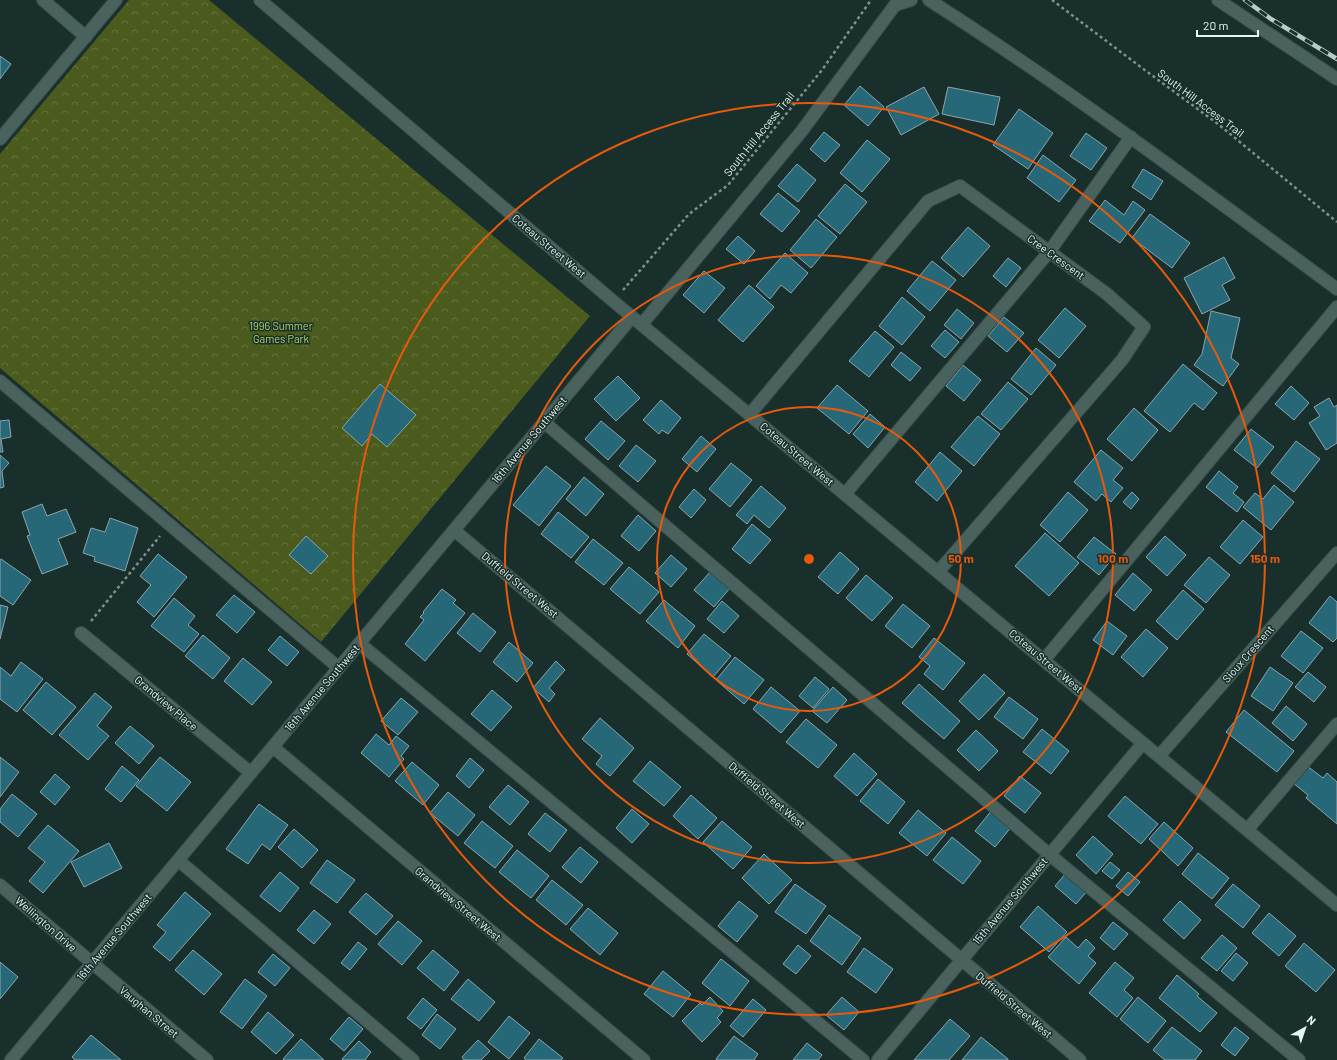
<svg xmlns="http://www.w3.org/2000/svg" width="1337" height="1060" viewBox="0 0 1337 1060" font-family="Barlow,sans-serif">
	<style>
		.park { fill: url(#park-crowns) }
		.building { fill: #276878; stroke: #8ca5ac }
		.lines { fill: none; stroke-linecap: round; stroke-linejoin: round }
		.minor-casing { stroke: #394c49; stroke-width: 14 }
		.path { stroke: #7f918f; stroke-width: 2.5; stroke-dasharray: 3 3; stroke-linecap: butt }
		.minor { stroke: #4a625e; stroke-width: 12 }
		.rail-casing { stroke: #bacac8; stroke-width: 4.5 }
		.rail { stroke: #182f2c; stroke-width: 3; stroke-dasharray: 9; stroke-linecap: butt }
		.ring { fill: none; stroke: #e8590c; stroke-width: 2 }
		.labels { text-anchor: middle; stroke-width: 3; stroke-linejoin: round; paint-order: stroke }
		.street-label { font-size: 11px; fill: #e6f4f2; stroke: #182f2c }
		.park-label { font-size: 11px; fill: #b2d462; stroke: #182f2c }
		.centre { fill: #e8590c; stroke: #182f2c; stroke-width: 2 }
		.ring-label { font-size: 12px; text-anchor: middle; font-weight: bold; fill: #e8590c; stroke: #182f2c; stroke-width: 3; stroke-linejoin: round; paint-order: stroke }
	</style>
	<defs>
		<pattern id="park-crowns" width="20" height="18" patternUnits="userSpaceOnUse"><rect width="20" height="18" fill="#4a5b1d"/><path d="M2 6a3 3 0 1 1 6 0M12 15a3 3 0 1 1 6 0" fill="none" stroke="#64733e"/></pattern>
	</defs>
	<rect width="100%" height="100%" fill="#182f2c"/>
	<path class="park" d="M129 0H209L590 316 321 642 0 368V154Z"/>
	<path class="building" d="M0 56 11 64 0 79Z
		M860 86 884 107 868 126 844 105Z
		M924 87 939 114 901 135 886 107Z
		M948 87 1000 97 994 125 942 114Z
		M1019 109 1053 133 1028 169 993 145Z
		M824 132 840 145 825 162 810 149Z
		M1086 133 1107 148 1091 170 1070 156Z
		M867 140 890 159 862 192 840 173Z
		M1043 155 1076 180 1059 202 1027 178Z
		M797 164 816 180 798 202 778 186Z
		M1143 169 1163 181 1151 200 1132 187Z
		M845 184 867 202 840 234 818 216Z
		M778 193 800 211 782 232 760 214Z
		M1105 200 1124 215 1133 201 1145 210 1120 243 1089 221Z
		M1150 214 1190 243 1172 268 1132 238Z
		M816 219 837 237 811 268 790 250Z
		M968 227 990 246 963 277 941 258Z
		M738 236 755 251 744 264 726 249Z
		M785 253 808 273 791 293 781 285 770 299 756 286Z
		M1224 257 1235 278 1222 285 1230 300 1202 314 1184 278Z
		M1008 258 1021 268 1006 287 993 276Z
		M932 261 956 280 930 311 907 291Z
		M704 271 725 288 704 313 683 295Z
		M749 285 774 307 743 342 718 320Z
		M902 297 925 317 902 345 879 326Z
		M1065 308 1086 326 1059 358 1038 340Z
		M957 309 974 323 961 339 944 325Z
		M1211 311 1240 318 1231 358 1239 364 1223 386 1194 365 1202 354Z
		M1004 317 1024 333 1007 352 988 336Z
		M945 330 959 342 945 358 931 346Z
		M875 331 894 347 869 377 849 361Z
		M1036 348 1056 365 1031 395 1011 379Z
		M901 352 921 368 910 381 891 365Z
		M1183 364 1217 393 1203 410 1194 403 1170 432 1144 411Z
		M963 365 981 380 964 401 946 386Z
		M618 376 640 398 616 421 594 399Z
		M1008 382 1028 399 1001 430 981 414Z
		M380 384 416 415 387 447 372 434 362 446 342 428Z
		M837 385 868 411 849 434 817 408Z
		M1291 386 1309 403 1294 420 1275 404Z
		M1329 398 1334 407 1337 405V443L1326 450 1309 423 1320 416 1314 407Z
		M661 400 681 418 668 434 662 430 659 434 643 420Z
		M1134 408 1158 430 1132 461 1107 439Z
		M870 414 885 427 868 448 853 434Z
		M978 416 1000 434 974 466 951 447Z
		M9 420 11 437 1 439 3 452H0V421Z
		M601 421 625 441 608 460 585 439Z
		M1251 429 1274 447 1257 468 1234 450Z
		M701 436 716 449 697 472 682 459Z
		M1296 441 1320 459 1294 492 1271 473Z
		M636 445 656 461 638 482 619 466Z
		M1101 450 1123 468 1113 480 1123 488 1111 502 1102 494 1096 501 1074 482Z
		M940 452 962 471 937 501 915 482Z
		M0 455 9 463 2 471 4 487 0 488Z
		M731 463 752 480 730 507 709 489Z
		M546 466 571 486 539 526 513 505Z
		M1219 471 1238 487 1233 493 1244 502 1237 512 1206 487Z
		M584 477 604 494 586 516 566 499Z
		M1274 485 1294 502 1271 530 1243 507 1255 493 1263 499Z
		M761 486 786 508 769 528 754 515 747 524 736 515Z
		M694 489 706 500 691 518 679 507Z
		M1068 492 1088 510 1060 542 1040 525Z
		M1132 492 1139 499 1131 509 1123 502Z
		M42 504 47 516 66 509 76 532 58 539 68 564 42 574 27 536 30 535 22 512Z
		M558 512 589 537 571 558 541 534Z
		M638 515 656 531 639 551 621 536Z
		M110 518 138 528 125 571 94 561 95 557 83 553 91 528 105 532Z
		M1243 520 1263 537 1240 564 1220 547Z
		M752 524 771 540 750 564 732 549Z
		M1045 533 1079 563 1049 596 1015 566Z
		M306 536 328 556 311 574 289 555Z
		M1165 536 1186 555 1167 576 1146 557Z
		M1094 537 1116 554 1099 575 1077 557Z
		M593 539 623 563 604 585 575 562Z
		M840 552 859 569 838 594 818 577Z
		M158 554 187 577 154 617 137 602 151 585 140 576Z
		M671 555 687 569 671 587 655 573Z
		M1209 557 1230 575 1206 603 1184 585Z
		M1 559 31 580 13 605 0 596V561Z
		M629 567 659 592 640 614 610 589Z
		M710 572 730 588 714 607 694 590Z
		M1133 573 1152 590 1134 611 1115 595Z
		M866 575 893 598 872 621 846 598Z
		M442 589 456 600 453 603 465 613 425 661 405 644 424 620 420 617 424 613 423 612Z
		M1183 590 1204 609 1177 640 1156 621Z
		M234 595 255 612 237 633 216 615Z
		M1330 596 1337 602V638L1333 642 1309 623Z
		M174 598 195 616 188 625 199 634 184 652 151 626Z
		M664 600 695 626 678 648 646 621Z
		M722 601 739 616 724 633 707 619Z
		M903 604 930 626 912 648 885 626Z
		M0 605 8 607 0 639Z
		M473 613 496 632 480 652 457 633Z
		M1107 621 1127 636 1113 655 1093 640Z
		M1146 629 1168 648 1143 677 1121 657Z
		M1301 631 1323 648 1303 673 1281 656Z
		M704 634 731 656 713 677 687 654Z
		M203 635 230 658 213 679 185 656Z
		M280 636 299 652 287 666 268 650Z
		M934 638 965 663 943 690 924 674 930 666 919 657Z
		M509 642 533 663 517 682 493 662Z
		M735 657 764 680 744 704 716 680Z
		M243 658 272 682 252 705 224 681Z
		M556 661 565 670 549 688 555 694 549 702 533 688Z
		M21 662 43 679 17 712 0 699V667L11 676Z
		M1270 667 1293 683 1273 711 1251 696Z
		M1308 672 1326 687 1314 702 1295 687Z
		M984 674 1005 693 979 720 959 701Z
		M815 677 829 689 813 708 799 696Z
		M46 682 76 707 52 735 23 710Z
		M919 684 960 721 944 739 902 703Z
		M771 687 800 711 781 733 753 709Z
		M833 687 847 700 827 723 812 711Z
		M492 690 512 707 491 731 471 714Z
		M95 693 112 707 97 726 109 736 88 760 59 735Z
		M1009 697 1038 719 1023 739 994 717Z
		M401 698 418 712 398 735 381 721Z
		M1286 706 1307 724 1293 741 1272 723Z
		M1244 710 1294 751 1277 772 1226 732Z
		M600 718 634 748 610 776 596 764 602 756 582 739Z
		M806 719 837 745 818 768 786 742Z
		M130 726 154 746 139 764 115 743Z
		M1042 729 1069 751 1051 774 1023 752Z
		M976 730 998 751 979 771 957 750Z
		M376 734 389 745 396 736 409 746 401 756 404 759 389 777 361 753Z
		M854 753 877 774 857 796 834 776Z
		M0 757 19 772 0 797Z
		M160 757 191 782 167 811 136 786Z
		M470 758 484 770 469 788 456 776Z
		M650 761 681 787 664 806 633 781Z
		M412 762 439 785 423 805 395 781Z
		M122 766 139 780 121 802 105 789Z
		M1307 766 1323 778 1327 773 1337 782V824L1306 798 1308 795 1293 783Z
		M55 774 70 787 55 805 40 792Z
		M1020 776 1041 793 1025 813 1004 796Z
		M878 779 905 802 888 824 860 801Z
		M508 785 529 802 510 825 489 807Z
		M448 792 475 815 458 836 430 813Z
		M12 794 37 814 18 837 0 822V809Z
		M691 795 717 818 698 839 673 816Z
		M1125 796 1158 824 1141 844 1108 816Z
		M259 804 288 825 270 850 262 844 248 864 226 849Z
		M632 809 649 824 632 843 616 828Z
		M918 810 946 833 927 856 899 833Z
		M992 810 1012 826 995 847 975 831Z
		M545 813 567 830 550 852 528 834Z
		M482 821 513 846 495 868 464 843Z
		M722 821 752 847 733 869 703 842Z
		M1164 822 1193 848 1178 866 1149 839Z
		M48 825 79 851 43 893 29 881 45 862 28 848Z
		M294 829 318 850 302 868 278 847Z
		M1093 836 1113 854 1096 874 1076 855Z
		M952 837 981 861 963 884 933 860Z
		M109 843 122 868 84 887 71 862Z
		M580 847 598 862 581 883 562 867Z
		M517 850 549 876 531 898 499 872Z
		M1198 853 1229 878 1212 899 1182 874Z
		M764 854 792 880 769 904 742 878Z
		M327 860 355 880 337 903 310 883Z
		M1110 862 1120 870 1112 879 1102 871Z
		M280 872 299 888 280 912 260 896Z
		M1067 872 1088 890 1076 904 1055 886Z
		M1128 872 1140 882 1128 896 1116 886Z
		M552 880 583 905 566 925 536 900Z
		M795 884 826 906 806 934 775 912Z
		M1233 884 1260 906 1243 928 1215 905Z
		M185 892 211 914 170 961 153 947 166 932 157 925Z
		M366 893 393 916 376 935 349 912Z
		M739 901 758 916 737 942 718 926Z
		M1180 901 1201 920 1184 939 1163 920Z
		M1038 906 1067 932 1049 952 1020 927Z
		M588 908 618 933 600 955 570 929Z
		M314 910 331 924 314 944 297 930Z
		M1269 913 1296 936 1279 956 1252 933Z
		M829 915 861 938 842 965 810 941Z
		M398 921 422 941 402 965 378 944Z
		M1113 922 1128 934 1114 950 1100 938Z
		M1222 935 1237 948 1217 971 1201 958Z
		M1066 937 1078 948 1086 939 1095 948 1088 956 1096 963 1079 984 1048 957Z
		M358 942 367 949 350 970 341 963Z
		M1304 943 1335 970 1316 992 1285 966Z
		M798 945 811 956 796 974 783 964Z
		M864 948 893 969 876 993 847 972Z
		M193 950 222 974 204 995 175 970Z
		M433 950 459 972 444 991 417 968Z
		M1236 953 1248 963 1233 981 1221 971Z
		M273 954 290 968 275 986 258 972Z
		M721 959 749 981 730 1006 702 983Z
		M0 962 18 977 0 999Z
		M1115 962 1134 978 1124 990 1133 998 1117 1017 1089 993Z
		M663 971 691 994 673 1017 644 994Z
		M1177 975 1199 994 1197 996 1217 1013 1200 1032 1159 998Z
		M245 979 267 996 242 1029 220 1012Z
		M468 979 495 1002 479 1021 451 999Z
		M710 997 723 1011 717 1018 721 1022 702 1042 682 1021 700 1003 702 1005Z
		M842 997 859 1012 844 1030 826 1015Z
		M1138 997 1166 1021 1148 1043 1120 1019Z
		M423 998 437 1010 421 1029 407 1018Z
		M753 999 766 1010 743 1037 730 1026Z
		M268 1012 294 1035 276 1054 251 1032Z
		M437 1014 456 1029 440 1049 422 1035Z
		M509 1016 530 1033 509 1059 488 1042Z
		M349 1017 363 1029 344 1051 330 1039Z
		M950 1019 970 1036 949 1060H914Z
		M1172 1027 1202 1051 1195 1060H1165L1153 1050Z
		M1235 1027 1249 1038 1235 1056 1221 1045Z
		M91 1035 121 1060H75L72 1057Z
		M734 1036 758 1054 754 1060H718L716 1059Z
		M981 1037 1008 1059V1060H962Z
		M301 1039 324 1060H284L283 1059Z
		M539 1039 563 1058 561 1060H526L524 1058Z
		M478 1040 490 1051 481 1060H464L462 1057Z
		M359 1041 371 1052 365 1060H343L342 1059Z
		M807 1043 822 1055 818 1060H793Z"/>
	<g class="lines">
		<defs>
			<path id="minor" d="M43 0 86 37
				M260 0 613 301 1337 905
				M929 0C1070 90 1203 190 1337 289
				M1218 0 1337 79
				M0 139 116 0
				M642 324 801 132 895 5 911 0
				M0 381 339 668
				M750 414 928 201 960 186 1107 294 1144 327 1122 360 938 572
				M544 422 1050 855 1299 1060
				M845 494 1049 252 1131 137
				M454 530 1080 1060
				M81 633 251 773
				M359 643 863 1060
				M1044 660 1337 307
				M273 747 644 1060
				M1159 756 1337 553
				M1247 830 1337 724
				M178 860 413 1060
				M0 885 207 1060
				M11 1060 632 317
				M878 1060 1143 743"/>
		</defs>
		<use href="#minor" class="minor-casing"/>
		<path class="path" d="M1052 0 1142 68 1218 124 1337 222
			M623 290 689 214 728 185 822 70 871 0
			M91 621 160 536"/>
		<use href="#minor" class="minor"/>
		<defs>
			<path id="rail" d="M1245 0 1271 19 1337 59"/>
		</defs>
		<use href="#rail" class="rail-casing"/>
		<use href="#rail" class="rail"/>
	</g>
	<g class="ring">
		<circle cx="809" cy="559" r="152"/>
		<circle cx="809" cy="559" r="304"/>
		<circle cx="809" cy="559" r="456"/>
	</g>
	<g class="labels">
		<g class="street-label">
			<text transform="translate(1201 103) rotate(37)" y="4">South Hill Access Trail</text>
			<text transform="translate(759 134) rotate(-51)" y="4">South Hill Access Trail</text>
			<text transform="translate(549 246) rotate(40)" y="4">Coteau Street West</text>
			<text transform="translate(1056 257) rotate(36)" y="4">Cree Crescent</text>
			<text transform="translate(529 440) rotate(-50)" y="4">16th Avenue Southwest</text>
			<text transform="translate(797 454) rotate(40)" y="4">Coteau Street West</text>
			<text transform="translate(520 585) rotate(40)" y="4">Duffield Street West</text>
			<text transform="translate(1248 654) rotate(-49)" y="4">Sioux Crescent</text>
			<text transform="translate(1046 661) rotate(40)" y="4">Coteau Street West</text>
			<text transform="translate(322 688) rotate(-50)" y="4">16th Avenue Southwest</text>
			<text transform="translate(166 703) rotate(40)" y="4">Grandview Place</text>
			<text transform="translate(767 795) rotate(40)" y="4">Duffield Street West</text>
			<text transform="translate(1010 901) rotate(-50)" y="4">15th Avenue Southwest</text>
			<text transform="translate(458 904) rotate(40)" y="4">Grandview Street West</text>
			<text transform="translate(46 924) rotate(41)" y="4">Wellington Drive</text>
			<text transform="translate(114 937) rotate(-50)" y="4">16th Avenue Southwest</text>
			<text transform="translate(1014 1005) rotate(40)" y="4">Duffield Street West</text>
			<text transform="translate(149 1012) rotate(40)" y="4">Vaughan Street</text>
		</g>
		<g class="park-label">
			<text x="281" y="330">1996 Summer<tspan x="281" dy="13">Games Park</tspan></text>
		</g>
	</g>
	<circle cx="809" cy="559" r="6" class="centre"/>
	<g class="ring-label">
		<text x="961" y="563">50 m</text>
		<text x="1113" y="563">100 m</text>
		<text x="1265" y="563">150 m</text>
	</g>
	<g transform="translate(1305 1028) rotate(40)" stroke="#182f2c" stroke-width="3" paint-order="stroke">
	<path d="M0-3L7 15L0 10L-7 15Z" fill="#e6f4f2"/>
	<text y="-6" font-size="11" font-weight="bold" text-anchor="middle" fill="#e6f4f2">N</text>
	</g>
	<path d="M1197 30v6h61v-6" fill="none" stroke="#e6f4f2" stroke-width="2"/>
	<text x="1203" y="30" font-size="12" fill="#e6f4f2" stroke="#182f2c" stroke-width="3" paint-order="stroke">20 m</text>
</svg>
